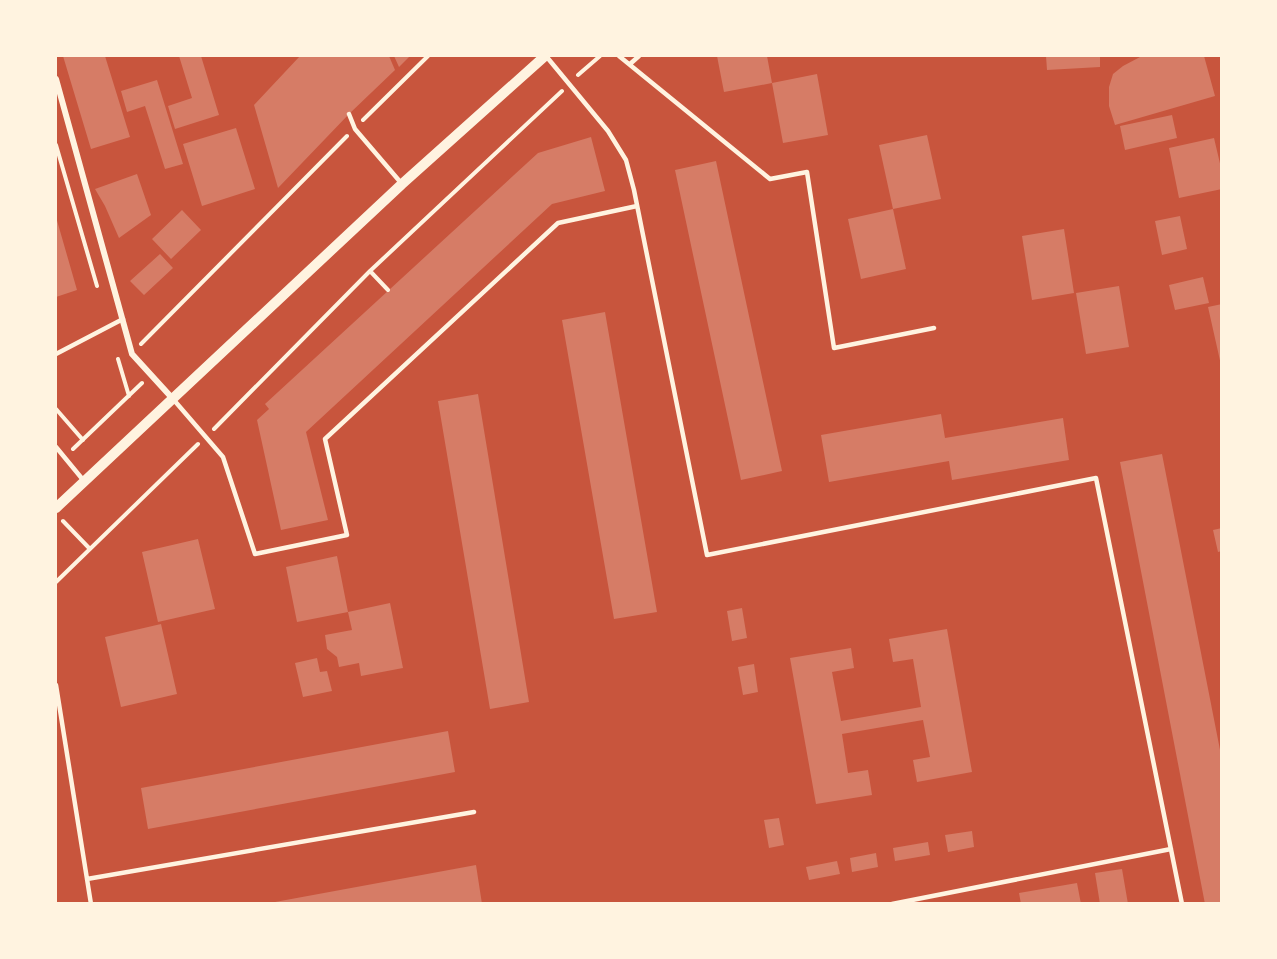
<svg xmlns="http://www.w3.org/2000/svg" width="1277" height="959" viewBox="0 0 1277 959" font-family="'Roboto Serif',serif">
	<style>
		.building { fill: #d67c66 }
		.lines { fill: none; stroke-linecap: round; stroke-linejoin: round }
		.path { stroke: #fff3e0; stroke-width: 4 }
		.service { stroke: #fff3e0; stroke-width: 4.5 }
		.minor { stroke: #fff3e0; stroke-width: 6 }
		.tertiary { stroke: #fff3e0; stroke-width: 10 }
	</style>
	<rect width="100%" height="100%" fill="#c8553d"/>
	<path class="building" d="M63 56H105L130 137 91 149Z
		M179 56H201L219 115 175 129 168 106 192 98Z
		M300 56H389L395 70 349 114 278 188 254 105Z
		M394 56H410L399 67Z
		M717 56H767L772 83 724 92Z
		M1046 56H1100V67L1047 70Z
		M1146 56H1204L1215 96 1115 125 1109 106V87L1113 74 1123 66 1140 57Z
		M817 74 828 135 783 143 772 83Z
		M157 80 183 164 165 169 145 106 127 112 121 91Z
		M1172 115 1177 138 1125 150 1120 126Z
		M236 128 255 189 202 206 183 144Z
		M927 135 941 199 893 209 879 145Z
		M591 137 605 191 552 204 306 432 328 520 281 530 257 420 269 409 265 404 538 153Z
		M1214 138 1222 172V189L1179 198 1169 148Z
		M716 161 782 471 741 480 675 170Z
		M137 174 151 215 119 238 105 206 95 189Z
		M893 209 906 269 861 279 848 219Z
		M182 210 201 230 171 259 152 239Z
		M1180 216 1187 249 1162 255 1155 221Z
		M56 217 77 290 56 297Z
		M1064 229 1074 293 1032 300 1022 236Z
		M160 254 173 268 144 295 130 281Z
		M1203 277 1209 303 1175 310 1169 285Z
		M1119 286 1129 347 1086 354 1076 293Z
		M1222 304V365H1221L1208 307Z
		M605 312 657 612 614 619 562 320Z
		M478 394 529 702 490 709 438 401Z
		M941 414 945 438 1063 418 1069 460 952 480 949 461 829 482 821 435Z
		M1162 454 1222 760V904H1205L1120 462Z
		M1222 528V551L1218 552 1213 530Z
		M198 539 215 609 158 622 142 552Z
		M337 556 348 612 297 622 286 567Z
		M390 603 403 668 361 676 359 663 339 667 337 657 327 649 325 635 352 630 348 612Z
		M742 608 747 638 732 641 727 611Z
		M161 624 177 694 121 707 105 637Z
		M947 629 972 772 917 782 913 760 930 757 923 720 842 734 848 773 868 770 872 795 816 804 790 658 851 648 854 668 832 672 841 721 921 707 913 659 893 662 889 639Z
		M317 658 320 672 327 671 332 691 303 697 295 663Z
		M754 664 758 692 743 695 738 667Z
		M448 731 455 772 148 829 141 788Z
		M779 818 784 845 769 848 764 820Z
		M972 831 974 847 948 852 945 835Z
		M928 842 930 855 895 861 893 848Z
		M876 853 878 867 852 872 850 858Z
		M837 861 840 874 809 880 806 867Z
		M476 865 482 904H275V902Z
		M1122 869 1128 904H1100L1095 873Z
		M1077 883 1081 904H1021L1019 893Z"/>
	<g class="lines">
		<path class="path" d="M578 75 600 56
			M363 120 428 56
			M56 145 97 286
			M370 271 388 290
			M141 344 347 136
			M118 359 129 396
			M56 409 83 440
			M214 429 370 271 562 91
			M73 449 142 383
			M63 521 90 549
			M56 582 198 444"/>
		<path class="service" d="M546 56 608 131 626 160 634 190 707 555 1096 478 1182 904
			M619 56 770 179 807 172 834 348 934 328
			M630 64 639 56
			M349 114 355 129 402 184
			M56 354 123 319
			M173 399 223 457 255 554 347 535 325 439 558 223 637 206
			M56 447 84 481
			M56 685 91 904
			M87 879 474 812
			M892 904 1171 849"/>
		<path class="minor" d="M56 79 132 354 173 399"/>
		<path class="tertiary" d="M56 508 402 184 545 56"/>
	</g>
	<rect width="1277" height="959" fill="none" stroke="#fff3e0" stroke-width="114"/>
</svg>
